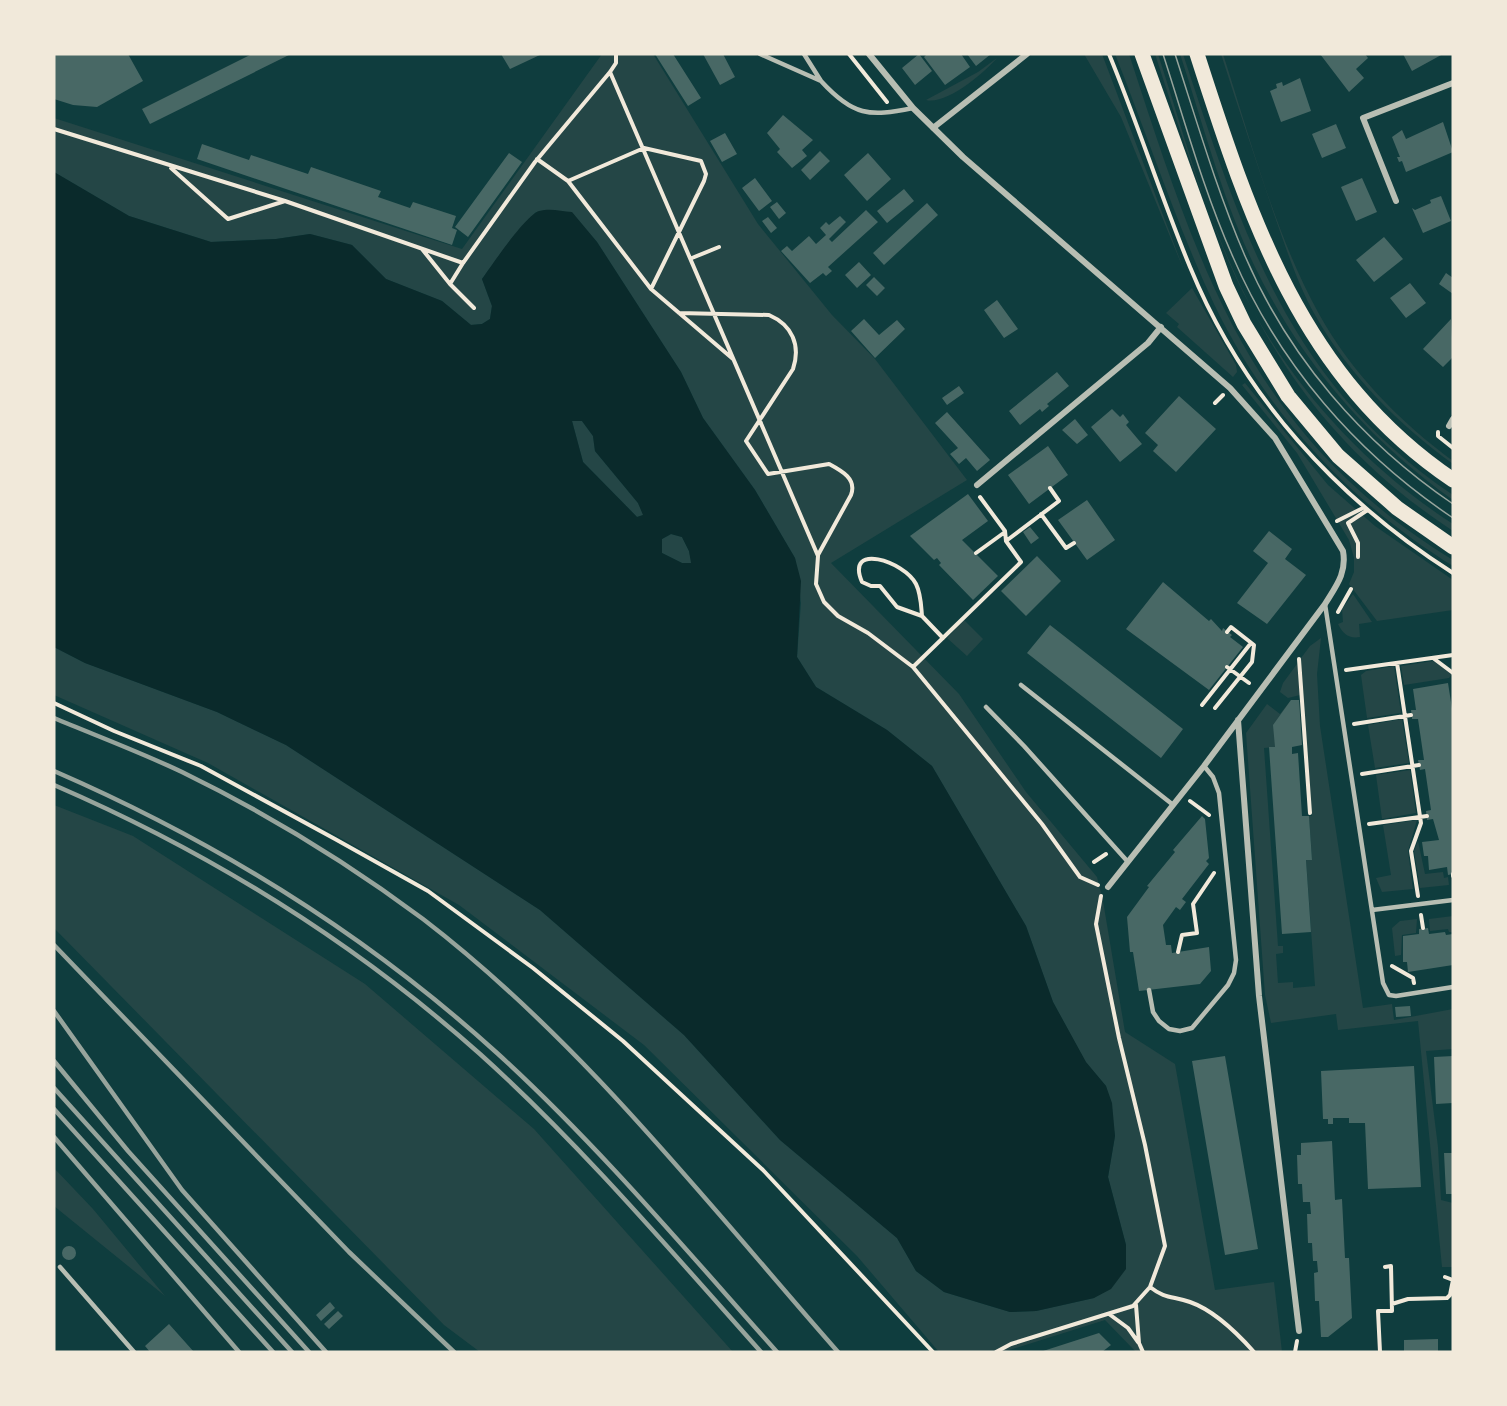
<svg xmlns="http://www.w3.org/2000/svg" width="1507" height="1406" viewBox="0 0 1507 1406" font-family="'Titillium Web',sans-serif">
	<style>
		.green { fill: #244646 }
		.water { fill: #0a2a2b; fill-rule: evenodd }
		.building { fill: #486865 }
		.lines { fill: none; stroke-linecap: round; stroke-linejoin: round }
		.path { stroke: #f1e9da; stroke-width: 4 }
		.service { stroke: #b8beb3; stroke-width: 4.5 }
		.minor { stroke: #b8beb3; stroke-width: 6 }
		.primary { stroke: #f1e9da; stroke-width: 15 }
		.tram { stroke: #97a49c; stroke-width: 1.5 }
		.rail { stroke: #97a49c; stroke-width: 4.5 }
	</style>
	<rect width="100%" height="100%" fill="#0f3d3e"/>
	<path class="green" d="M602 54H653L758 224 832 315 875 359 967 480 831 563 959 694 1026 792 1097 877 1103 901 1125 1032 1175 1064 1215 1290 1274 1282 1282 1352H1136L1105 1320 1003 1352H939L857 1256 644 1045 459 905 208 763 54 695V647L85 663 217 712 286 745 540 910 684 1035 780 1140 897 1238 916 1271 944 1292 1010 1312 1036 1311 1094 1298 1126 1245 1108 1177 1115 1136 1106 1086 1086 1063 1053 1002 1026 926 932 766 887 730 816 687 797 657 801 603 795 558 755 490 703 418 681 372 597 242 572 213 536 212 513 237 482 279 492 306 490 319 482 324 471 325 442 301 386 279 352 245 310 234 276 239 211 242 129 216 54 172V118L462 249Z
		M1084 54H1102L1185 273 1121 117Z
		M1115 54H1129C1199 268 1249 435 1453 560V566C1351 503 1266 413 1214 304 1176 223 1148 137 1115 54Z
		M1155 54H1158C1184 134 1206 219 1244 294 1292 387 1365 467 1453 524V531C1268 409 1220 254 1155 54Z
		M1180 54H1183C1243 236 1290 385 1453 495V500C1367 439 1300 360 1254 265 1222 198 1203 124 1180 54Z
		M1221 54H1223C1250 138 1276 237 1319 314 1351 372 1400 422 1453 461V464C1399 425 1348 374 1315 315 1297 283 1286 248 1274 214 1256 161 1238 107 1221 54Z
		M997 58C984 73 947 105 926 100L978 72Z
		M1192 288 1236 365 1237 372 1233 377 1177 327 1179 324 1166 313Z
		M1245 383 1328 485 1375 526 1453 580V610L1377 621 1349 584 1354 572V558L1349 540 1297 453 1242 385Z
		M572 421H582L593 436 595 451 638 503 644 515 637 517 583 462Z
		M671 534 682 537 689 551 692 563H682L662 553V539Z
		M1353 594 1372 622 1359 624 1360 637C1349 639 1343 634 1338 624L1343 622 1342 609Z
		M964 620 983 639 967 656 947 638Z
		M1321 638 1317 674 1320 726 1363 1008 1392 1004 1394 1020 1453 1009V1049L1426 1051 1438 1147 1441 1200 1453 1203V1267H1442L1418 1021 1338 1030 1336 1014 1271 1023 1265 995 1246 733 1267 704 1280 714 1291 700H1299L1302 745 1264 748 1278 946H1283V953L1276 954 1278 983 1293 982V988L1315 986 1306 860H1312L1309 816H1312L1301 658 1310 646Z
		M1433 661 1452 674 1449 678 1404 685 1401 666Z
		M1297 664 1300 695 1288 698 1280 692 1283 683Z
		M1394 666 1401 713 1367 718 1361 675 1366 671Z
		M1402 719 1409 763 1375 768 1368 725Z
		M1410 770 1416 813 1382 819 1376 775Z
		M54 805 133 836 365 984 534 1129 733 1352H480L444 1325 54 928Z
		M1417 820 1408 851 1413 889 1382 892 1376 878 1391 875 1383 825Z
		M1418 841 1425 874 1443 872 1444 878 1448 877 1449 885 1420 888 1414 851Z
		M1453 916V932H1449L1448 929 1430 931 1429 919Z
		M1417 919 1416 933 1402 935 1401 955 1395 956 1392 928 1400 921Z
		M54 1168 93 1209 165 1296 54 1206Z"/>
	<path class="water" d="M54 172 129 216 211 242 276 239 310 234 352 245 386 279 442 301 471 325 482 324 490 319 492 306 482 279C492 265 525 216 539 211 550 208 561 211 572 212L597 242 681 372 703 418 755 490 795 558 801 581 797 657 816 687 887 730 932 766 1026 926 1053 1002 1086 1062 1106 1086 1112 1103 1115 1136 1108 1177 1126 1245V1269L1111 1289 1094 1298 1036 1311 1010 1312 944 1292 916 1271 897 1238 780 1140 684 1035 540 910 286 745 217 712 85 663 54 647ZM572 421H582L593 436 595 451 638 503 643 515 637 517 583 462ZM671 534 682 537 689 551 691 563H682L662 553V539Z"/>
	<path class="building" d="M54 54H128L143 81 97 107 73 105 54 99Z
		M252 54H291L150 124 142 109Z
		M501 54H542L510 69Z
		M655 54H673L701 98 688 106Z
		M703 54H723L735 77 720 85Z
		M919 54 932 71 915 85 902 68Z
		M927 54H961L970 67 945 85 924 57Z
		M967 54H991L976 66Z
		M1320 54H1365L1368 58 1356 69 1364 78 1349 92Z
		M1403 54H1443L1412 71Z
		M1300 78 1311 111 1281 122 1270 91 1277 88 1276 84 1282 82 1283 86Z
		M783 115 813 140 802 150 807 156 792 168 777 152 780 149 767 133Z
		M1443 122 1453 152 1406 172 1402 161 1399 162 1397 157H1400L1392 137 1402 130 1406 139Z
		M1336 124 1346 148 1322 158 1312 134Z
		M725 133 737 154 722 162 710 141Z
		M202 144 249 160 251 155 308 174 311 167 381 191 378 197 410 208 413 202 456 216 452 228 457 230 452 245 197 159Z
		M820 151 830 161 810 180 801 170Z
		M509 153 522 162 468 237 455 227Z
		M868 153 891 179 867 201 844 175Z
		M755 178 772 201 759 211 742 188Z
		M1362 178 1377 212 1356 221 1341 187Z
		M904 189 914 201 887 223 877 211Z
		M1441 196 1451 221 1423 233 1412 208 1415 210 1431 203 1430 200Z
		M777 202 786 213 779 219 770 207Z
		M927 203 938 215 884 265 873 253Z
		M866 210 878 222 828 267 832 271 826 276 823 273 810 283 781 251 787 246 792 251 809 236 816 244 826 235 820 228 826 222 829 225 840 216 846 222 829 239 832 242Z
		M768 217 777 228 771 233 762 221Z
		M1384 237 1403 259 1374 282 1356 260Z
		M859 262 871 275 857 288 845 275Z
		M1446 273 1453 278V294L1439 284Z
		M874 277 885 288 877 296 866 285Z
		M1410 283 1426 303 1406 318 1390 298Z
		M997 300 1018 329 1004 338 984 310Z
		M864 319 879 335 897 320 905 329 875 358 851 331Z
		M1451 319 1453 357 1443 367 1423 349Z
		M1057 372 1069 386 1047 404 1049 406 1042 412 1040 409 1020 425 1009 411Z
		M959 386 964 393 947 405 942 398Z
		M1179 396 1216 429 1176 472 1153 451 1158 445 1145 433Z
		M1112 409 1120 417 1123 414 1129 422 1126 425 1142 444 1120 462 1091 427Z
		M947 412 990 460 977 471 966 458 959 464 950 454 958 448 935 423Z
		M1075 419 1088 435 1077 444 1062 430Z
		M1048 446 1068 475 1029 504 1008 475Z
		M968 494 988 521 962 540 998 576 973 600 939 565 941 563 937 558 934 560 910 536Z
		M1087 500 1115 540 1087 560 1058 520Z
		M1030 527 1039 538 1031 544 1023 532Z
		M1269 531 1292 549 1285 559 1306 575 1267 624 1237 603 1268 563 1253 551Z
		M1037 556 1061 581 1026 616 1001 591Z
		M1163 582 1209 621 1211 619 1222 631 1223 628 1232 635 1230 637 1243 647 1209 690 1126 629Z
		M1050 625 1183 729 1161 758 1027 653Z
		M1448 683 1453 715V874L1448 875 1447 867 1429 870 1428 856H1424L1422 842 1439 840 1433 819 1427 820 1426 811 1431 810 1425 769 1420 770 1418 760H1424L1418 719H1412L1411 710H1416L1413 689Z
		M1291 700H1299L1302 745 1292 747V754L1298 753 1302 816H1309L1312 860H1306L1311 932 1282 934 1269 747H1275L1273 725Z
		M1202 816 1205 819 1209 858 1206 861 1209 864 1182 899 1186 902 1180 910 1176 907 1163 925 1166 945H1171L1172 953 1209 947 1211 971 1200 984 1139 991 1133 952H1130L1127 917 1149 887 1147 886 1175 852 1173 850Z
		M1428 928 1429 934 1445 932 1446 935 1453 934V965L1408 972 1407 962H1403V936L1419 934V929Z
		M1410 1006 1411 1016 1396 1017 1395 1007Z
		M1225 1056 1258 1249 1225 1255 1192 1061Z
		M1453 1056V1103L1436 1104 1434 1057Z
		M1414 1066 1421 1187 1368 1189 1365 1123H1349V1118H1333V1124H1328V1119H1323L1321 1071Z
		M1332 1141 1335 1200 1342 1199 1345 1258H1349L1352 1318 1328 1337H1321L1319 1301H1315L1314 1273 1318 1272 1317 1261H1313L1312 1243H1308L1307 1214H1311L1310 1202H1303L1302 1184H1298L1297 1155H1301V1143Z
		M1444 1153H1453V1194H1446Z
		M62 1253a7 7 0 1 1 14 0a7 7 0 1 1-14 0Z
		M330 1302 335 1308 321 1321 316 1315Z
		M338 1311 343 1316 329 1329 324 1324Z
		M169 1324 194 1352H150L145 1346Z
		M1099 1333 1111 1345 1102 1352H1040Z
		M1438 1339V1352H1404V1340Z"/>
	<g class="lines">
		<path class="path" d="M849 54 887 102
			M1109 54C1138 124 1161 197 1190 267 1243 396 1337 499 1453 573
			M610 72 818 556 816 584 824 602 838 616 868 633 913 667 1042 824 1080 877 1098 885
			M54 129 285 201 463 263 535 162 610 72 616 63V54
			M537 159 568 181 651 289 733 359
			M171 168 228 219 285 201
			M568 181 644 148 701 161 706 174 704 181 651 289
			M422 249 450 284 474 308
			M692 258 719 247
			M450 284 463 263
			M679 313 769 315C792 325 801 345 793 369L746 441 768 474 829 464C842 471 857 479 851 495L818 555
			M1215 403 1223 395
			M1438 432V436L1453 448
			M980 497 1005 531 1006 541 1059 501 1050 488
			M1041 514 1066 548 1074 543
			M1337 521 1363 508
			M976 553 1005 532
			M1358 557V543L1348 523 1366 511
			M1338 612 1351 589
			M922 616C921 605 921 594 916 584 904 561 845 542 862 582L871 586H880L897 607 922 616 943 638
			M1433 658 1453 673
			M1299 659 1310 813
			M1397 663 1421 823 1411 851 1418 896
			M913 667 1021 562 1006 541
			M1227 667 1249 683
			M1346 670 1453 655
			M54 703 114 731 201 766 335 839 428 891 533 968 623 1041 763 1170 933 1352
			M1202 705 1251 643
			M1215 708 1252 662 1254 645 1231 627 1227 632
			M1354 724 1411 715
			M1362 774 1419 765
			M1190 801 1209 815
			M1369 824 1427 816
			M1094 862 1106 854
			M1453 874V876
			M1421 915 1423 928
			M1178 952 1182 935 1197 933 1193 904 1214 873
			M1392 966 1413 978 1414 983
			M1150 1287C1165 1299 1173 1296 1190 1302 1213 1310 1238 1334 1254 1352
			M1392 1304 1408 1299 1447 1298 1450 1295 1453 1280 1445 1277
			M1136 1305 1139 1343 1143 1352
			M1109 1314 1128 1328 1138 1342
			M996 1352 1011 1344 1133 1306 1150 1287 1165 1246 1145 1145 1119 1038 1096 924 1101 896
			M1295 1352 1297 1341
			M1380 1352 1378 1311H1392L1391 1266 1385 1267"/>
		<path class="service" d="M760 54 821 81 804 54
			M821 81C853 116 869 117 913 108
			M1325 604 1383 983 1389 995 1396 996 1453 987
			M1021 685 1172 804
			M986 707 1024 746 1128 862
			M1372 910 1453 900
			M1149 990 1153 1012 1159 1021 1169 1029 1180 1031 1192 1028 1228 985 1234 973 1236 960 1219 793 1213 777 1204 766
			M60 1267 134 1352"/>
		<path class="minor" d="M869 54 913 108 963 157 1230 388 1275 438 1343 551C1347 573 1336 586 1325 604L1204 766 1108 887
			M933 128 1027 54
			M1396 201 1363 118 1453 83
			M1449 426 1453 419
			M977 485 1148 343 1161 327
			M1238 720 1259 996 1299 1331"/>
		<path class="primary" d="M1142 54 1226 286 1244 324 1288 396 1338 456 1397 508 1453 547
			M1197 54C1250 219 1302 378 1453 480"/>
		<path class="tram" d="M1163 54C1185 122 1204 192 1233 257 1279 364 1356 453 1453 518
			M1175 54C1197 122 1217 191 1245 256 1289 358 1362 442 1453 504"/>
		<path class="rail" d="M54 718C97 736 140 752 182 772 266 813 348 863 423 919 581 1040 707 1203 838 1352
			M54 771C215 841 366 934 497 1053 598 1145 686 1250 777 1352
			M54 785C209 852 354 942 480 1054 581 1145 670 1250 761 1352
			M54 945 349 1252 454 1352
			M54 1011 182 1190 326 1352
			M54 1061 128 1151 309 1352
			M54 1088 292 1352
			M54 1109 273 1352
			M54 1137 239 1352"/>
	</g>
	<rect width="1507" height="1406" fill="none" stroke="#f1e9da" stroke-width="111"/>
</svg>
